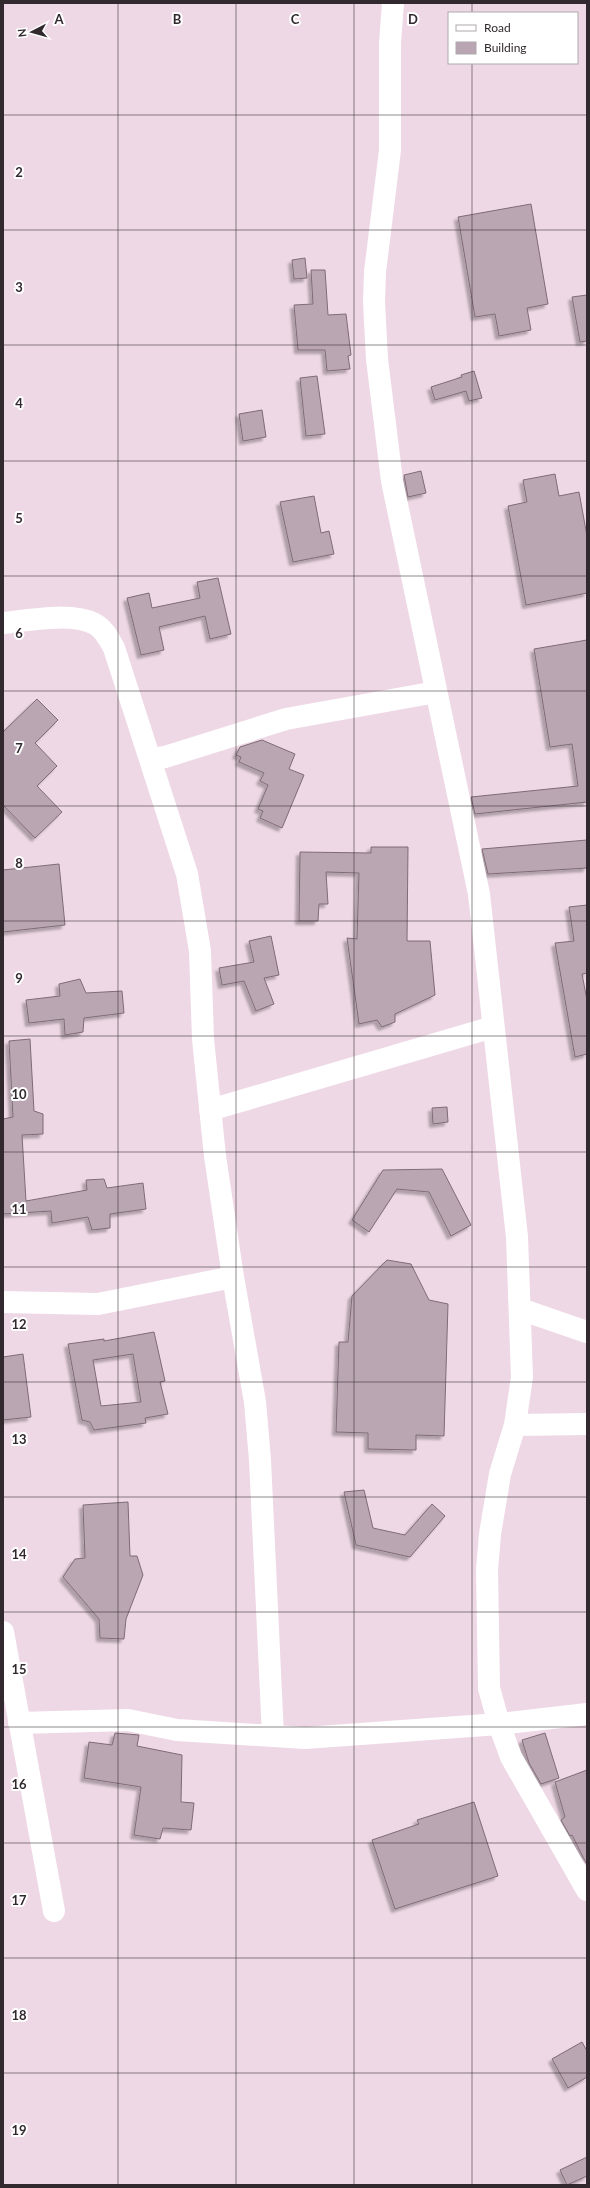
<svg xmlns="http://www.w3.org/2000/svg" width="590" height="2188" viewBox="0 0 590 2188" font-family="Lato,sans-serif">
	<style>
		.building { fill: #baa5b2; stroke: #7f6b77; fill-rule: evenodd; filter: url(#shadow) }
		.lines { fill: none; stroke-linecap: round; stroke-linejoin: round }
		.minor { stroke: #fff; stroke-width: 22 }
		.grid { fill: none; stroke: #31292e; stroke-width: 1; stroke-opacity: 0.55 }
		.grid-label { font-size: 13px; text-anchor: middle; font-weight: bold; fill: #31292e; stroke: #fff; stroke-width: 4; stroke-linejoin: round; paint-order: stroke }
	</style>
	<defs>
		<filter id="shadow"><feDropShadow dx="-3.5" dy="3.5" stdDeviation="1" flood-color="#0004"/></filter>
	</defs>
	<rect width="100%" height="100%" fill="#eed8e5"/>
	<path class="building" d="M531 204 548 304 527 308 531 330 499 336 495 314 475 317 458 217Z
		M305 258 307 278 294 279 292 260Z
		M311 270H325L328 315 346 314 351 355 348 356 350 369 327 371 325 350H298L294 305 313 304Z
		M587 295V341L580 342 572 297Z
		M474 371 482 398 469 401 466 391 435 400 431 387 462 377 461 375Z
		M317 376 325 434 306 436 300 378Z
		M262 410 266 437 243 441 239 414Z
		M421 471 426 493 408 497 404 475Z
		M555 474 559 496 579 492 587 536V593L526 605 508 506 527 502 523 480Z
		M314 496 321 533 329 531 334 554 293 562 280 502Z
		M218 578 231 634 210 639 205 616 159 627 164 650 141 655 127 598 149 593 152 608 200 598 197 582Z
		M587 640V802L475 814 471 797 578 786 572 744 550 747 534 649Z
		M37 699 58 720 35 743 57 766 37 786 62 812 35 838 3 805V732Z
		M262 740 295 754 289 769 304 775 282 828 260 818 263 811 258 809 268 785 260 781 264 773 239 762 241 757 236 755 240 747Z
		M587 840V868L488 874 482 849Z
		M371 847H408L407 941H430L435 995 395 1014V1022L382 1027 377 1020 359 1024 347 938 357 939 359 873 326 872 328 904H319L318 921H299L300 852 371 853Z
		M59 864 65 925 3 932V870Z
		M587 905V973L582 974 587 1000V1054L575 1057 555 943 574 941 569 907Z
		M271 936 279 975 264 978 274 1004 256 1011 244 981 222 985 219 968 254 962 249 941Z
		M80 979 86 993 122 991 124 1013 84 1018 83 1032 65 1035 64 1019 29 1023 26 1000 60 996 59 984Z
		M30 1039 34 1111 43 1114V1134L22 1135 26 1201 87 1190 86 1180 104 1179 107 1188 143 1183 146 1209 110 1214V1228L92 1230 88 1217 52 1223 51 1211 3 1214V1119L13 1117 9 1041Z
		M447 1107 448 1122 433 1124 432 1108Z
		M442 1169 471 1225 451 1236 429 1192 397 1189 369 1232 352 1220 383 1170Z
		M387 1260 411 1264 429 1300 448 1304 444 1436 416 1435V1450L368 1449V1433L336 1432 339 1342H348L352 1296Z
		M154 1332 165 1381 160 1382 168 1414 145 1418 146 1423 94 1430 90 1422 82 1420 68 1344 104 1339V1341ZM133 1354 141 1402 101 1406 93 1360Z
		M23 1354 31 1417 3 1420V1357Z
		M364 1490 373 1528 405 1535 432 1504 445 1516 410 1557 356 1545 344 1492Z
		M128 1502 130 1556H137L143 1575 126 1619 124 1639 100 1638 99 1619 63 1577 75 1559 85 1558 83 1505Z
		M115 1733 139 1735 137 1746 182 1755 181 1802 194 1803 191 1830 163 1828 160 1839 134 1835 141 1787 84 1778 89 1742 112 1745Z
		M545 1733 559 1778 541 1784 529 1763 522 1740Z
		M587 1770V1865L572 1835 570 1836 561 1820 565 1817 555 1782Z
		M474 1802 498 1876 395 1909 372 1840 419 1824 417 1820Z
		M582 2042 587 2051V2077L568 2088 552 2059Z
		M587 2157V2176L567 2185 560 2170Z"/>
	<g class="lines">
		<path class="minor" d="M393 3 390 43V150L375 272 374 302 377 359 392 481 479 894 517 1237 522 1377 515 1425 500 1474 490 1534 487 1570 489 1688 499 1724 511 1757 587 1890
			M3 623C29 620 72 612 95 624 104 629 109 639 114 648L187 874 200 951 203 1039 215 1156 233 1277 255 1402 260 1460 273 1736
			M151 759 165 757 286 719 436 692
			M210 1110 493 1027
			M3 1302 98 1304 233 1277
			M520 1309 587 1332
			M515 1425 587 1424
			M3 1632 54 1911
			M19 1723 128 1720 177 1730 305 1738 499 1724 587 1714"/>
	</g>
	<path class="grid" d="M118 3V2185M236 3V2185M354 3V2185M472 3V13M472 63V2185M3 115H587M3 230H587M3 345H587M3 461H587M3 576H587M3 691H587M3 806H587M3 921H587M3 1036H587M3 1152H587M3 1267H587M3 1382H587M3 1497H587M3 1612H587M3 1727H587M3 1843H587M3 1958H587M3 2073H587"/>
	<g class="grid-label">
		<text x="59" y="24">A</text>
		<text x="177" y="24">B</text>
		<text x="295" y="24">C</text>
		<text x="413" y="24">D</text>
		<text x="19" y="177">2</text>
		<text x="19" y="292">3</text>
		<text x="19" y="408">4</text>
		<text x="19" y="523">5</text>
		<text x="19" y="638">6</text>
		<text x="19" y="753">7</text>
		<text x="19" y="868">8</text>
		<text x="19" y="983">9</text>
		<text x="19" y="1099">10</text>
		<text x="19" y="1214">11</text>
		<text x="19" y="1329">12</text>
		<text x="19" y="1444">13</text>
		<text x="19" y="1559">14</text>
		<text x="19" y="1674">15</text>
		<text x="19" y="1789">16</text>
		<text x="19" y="1905">17</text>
		<text x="19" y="2020">18</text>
		<text x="19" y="2135">19</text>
	</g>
	<rect width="590" height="2188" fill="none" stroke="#31292e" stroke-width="8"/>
	<rect x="448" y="12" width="130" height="52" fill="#ffffff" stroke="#ada9ab"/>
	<rect x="456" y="25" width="20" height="6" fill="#ffffff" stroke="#ada9ab"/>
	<text x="484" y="32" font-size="12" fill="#31292e">Road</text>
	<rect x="456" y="42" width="20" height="12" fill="#baa5b2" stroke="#ada9ab"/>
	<text x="484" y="52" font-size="12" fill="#31292e">Building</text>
	<g transform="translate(32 32) rotate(264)" stroke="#ffffff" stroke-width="3" paint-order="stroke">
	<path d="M0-3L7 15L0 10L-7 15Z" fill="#31292e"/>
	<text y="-6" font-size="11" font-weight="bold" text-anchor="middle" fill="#31292e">N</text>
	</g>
</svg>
